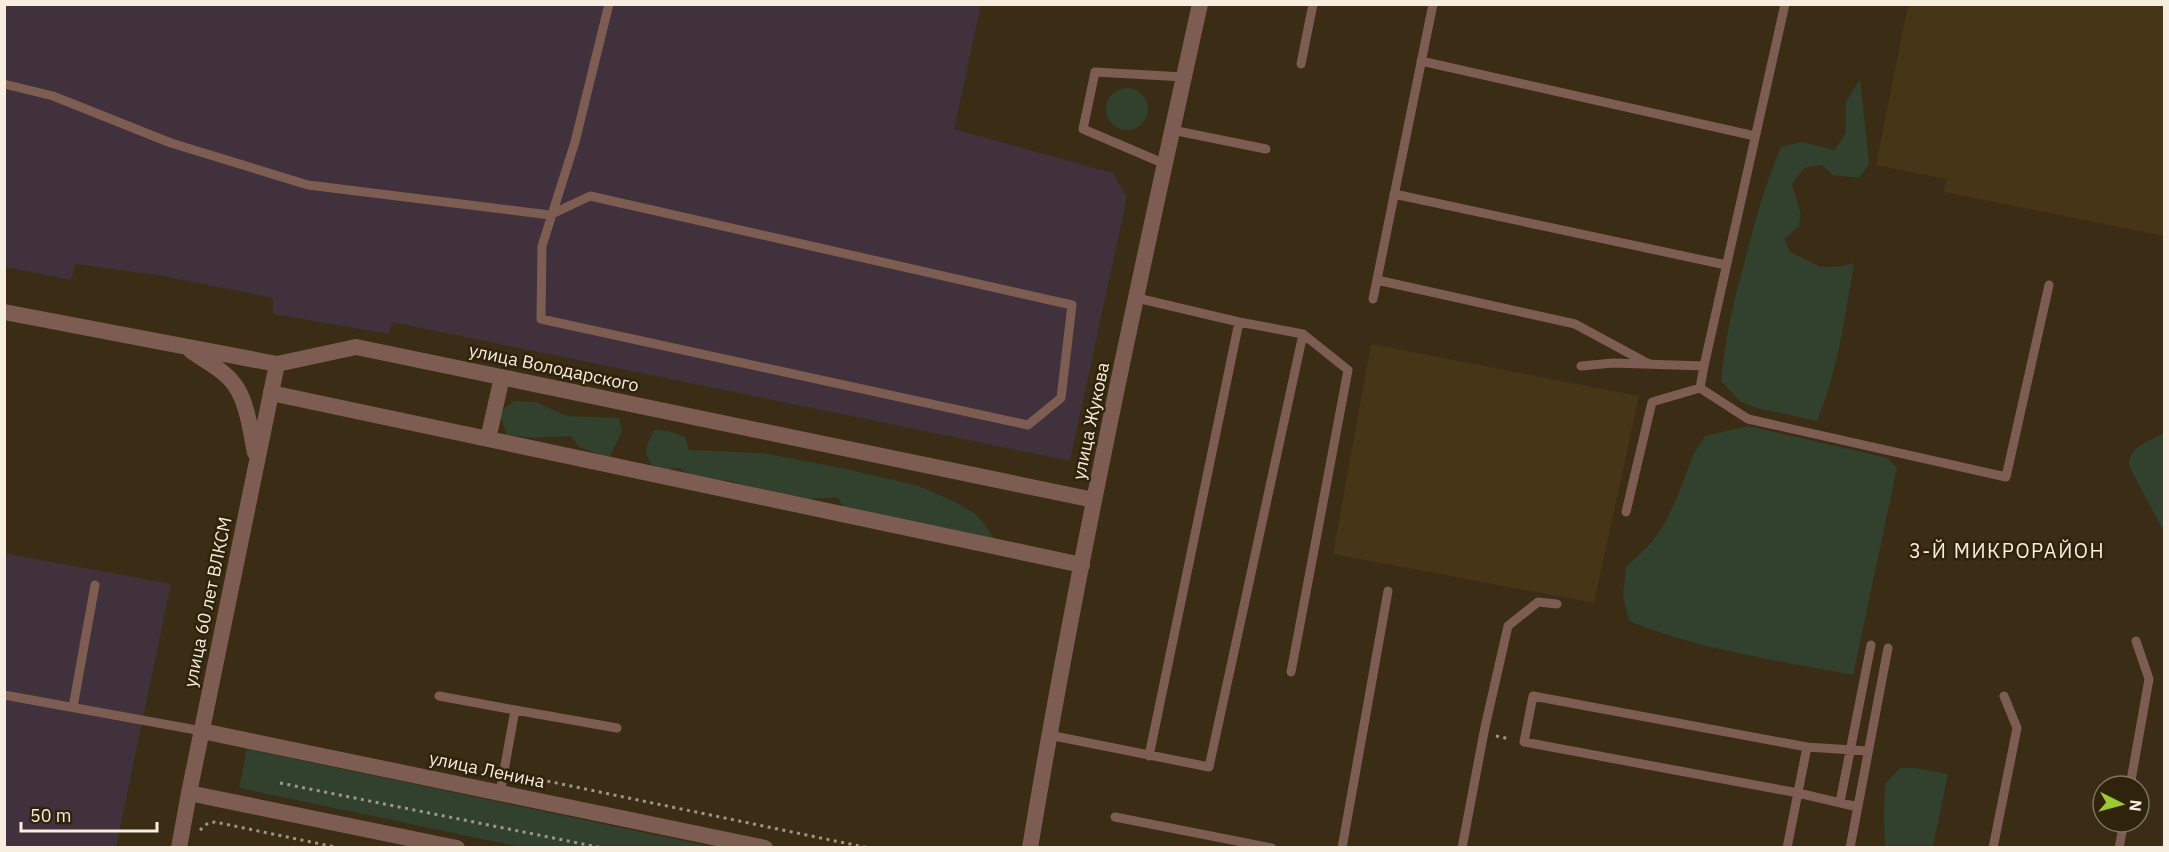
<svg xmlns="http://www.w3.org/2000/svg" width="2169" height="852" viewBox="0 0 2169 852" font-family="'IBM Plex Sans',sans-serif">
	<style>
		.built { fill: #463517 }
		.industrial { fill: #41313c }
		.green { fill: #31412e }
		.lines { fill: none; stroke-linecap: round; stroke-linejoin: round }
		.path { stroke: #a19684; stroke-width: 3; stroke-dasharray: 3 4.5; stroke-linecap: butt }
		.service { stroke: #7d5c52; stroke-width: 9 }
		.minor { stroke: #7d5c52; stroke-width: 16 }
		.tertiary { stroke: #7d5c52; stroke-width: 16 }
		.labels { text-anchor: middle; stroke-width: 5; stroke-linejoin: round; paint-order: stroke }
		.street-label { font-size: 18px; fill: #f7eee0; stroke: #2f230b }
		.neighbourhood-label { font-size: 20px; letter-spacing: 1.5px; fill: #f7eee0; stroke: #2f230b }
	</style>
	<rect width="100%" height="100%" fill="#3a2c15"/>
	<path class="built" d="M1908 5H2164V236L1944 192 1946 179 1876 165Z
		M1371 344 1639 396 1594 603 1333 554Z"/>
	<path class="industrial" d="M4 5H981L954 129 1113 173 1127 197 1070 461 392 322 389 334 273 314V298L163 276 75 264 71 280 5 267Z
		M4 553 171 584 116 847H5Z"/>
	<path class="green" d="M1860 79 1869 164 1859 178 1833 175 1822 165 1804 168 1792 184 1801 215 1798 227 1784 239 1790 252 1821 267H1837L1854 263C1845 316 1838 371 1817 421L1757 408 1741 402 1721 381C1725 337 1735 295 1747 253 1756 217 1766 182 1781 147L1801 142 1835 150 1846 132V102Z
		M1106 109a21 21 0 1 1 42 0a21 21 0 1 1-42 0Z
		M514 401 536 402 567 416 619 418 622 431 609 458 579 447 571 436 534 438 507 435 499 413Z
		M1749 426 1888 458 1897 468 1853 675C1778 660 1699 650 1629 621L1623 596 1626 567 1652 542 1666 521 1678 495 1693 455 1705 436Z
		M654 430 669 431 685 437 689 450 762 453 837 467 919 486 951 500 973 512 982 521 995 540 846 510 837 497 800 500 760 491 731 481 691 477 680 468 656 470C642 453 645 449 654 430Z
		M2164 433V532L2129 466C2128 447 2150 441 2164 433Z
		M247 749 708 846V848L521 847 239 788Z
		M1900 768H1915L1948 774 1933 847H1885L1884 814 1885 784Z"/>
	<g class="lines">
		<path class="path" d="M1496 736 1510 739
			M518 775 869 848
			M280 783 603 848
			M200 830 208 823 215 822 340 848"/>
		<path class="service" d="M1421 61 1755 136
			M1301 64 1313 4
			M4 84 53 96 171 143 308 185 550 215 590 196 1072 305 1061 398 1028 425 541 319 542 246 575 142 609 4
			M1172 130 1266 149
			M1165 164 1083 129 1095 72 1184 77
			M1394 194 1726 265
			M1377 280 1575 324 1647 363
			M1137 298 1239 322 1303 334 1348 370 1291 672
			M1373 299 1433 4
			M1581 366 1613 363 1704 366 1785 4
			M1700 388 1748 419 2006 477 2049 285
			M1626 512 1652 402 1700 388 1704 366
			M4 695 202 731
			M439 696 515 710 500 793
			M73 707 95 585
			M515 710 617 728
			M1049 735 1209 767 1303 334
			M1807 747 1533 696 1524 742 1798 793 1858 807
			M1149 756 1239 322
			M2130 786 2149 679 2136 641
			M1840 802 1871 645
			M1115 817 1272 848
			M1342 848 1388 591
			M1462 848 1485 727 1508 626 1538 602 1557 604
			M1787 848 1807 747 1868 751
			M1850 848 1888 648
			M1993 848 2017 728 2004 696
			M2119 848 2124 822"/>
		<path class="minor" d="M277 364 356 347 1094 500
			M271 393 1082 565
			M488 439 502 377
			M179 848 189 793
			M1030 848C1077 565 1138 284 1200 4"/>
		<path class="tertiary" d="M4 312 277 364 189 793 457 848
			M191 351C207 362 228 372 238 390 248 408 251 433 255 453
			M202 731 765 848"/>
	</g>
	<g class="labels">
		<g class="street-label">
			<text transform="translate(554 368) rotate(12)" y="6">улица Володарского</text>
			<text transform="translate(1091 421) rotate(-78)" y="6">улица Жукова</text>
			<text transform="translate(208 602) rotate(-78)" y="6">улица 60 лет ВЛКСМ</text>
			<text transform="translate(487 770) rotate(12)" y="6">улица Ленина</text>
		</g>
		<g class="neighbourhood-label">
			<text x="2007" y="558">3-Й МИКРОРАЙОН</text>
		</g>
	</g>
	<rect width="2169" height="852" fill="none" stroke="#f7eee0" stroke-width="12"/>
	<g transform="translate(2121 804) rotate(96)"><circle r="28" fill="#2f230b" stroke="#7f7460" stroke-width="1.5"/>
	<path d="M0-4.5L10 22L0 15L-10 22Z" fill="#9cca32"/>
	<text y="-9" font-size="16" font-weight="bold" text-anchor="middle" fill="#f7eee0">N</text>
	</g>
	<path d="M21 822v9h136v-9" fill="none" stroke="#f7eee0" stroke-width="3"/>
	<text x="30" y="822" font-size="18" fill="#f7eee0" stroke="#2f230b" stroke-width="4.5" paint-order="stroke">50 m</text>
</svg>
